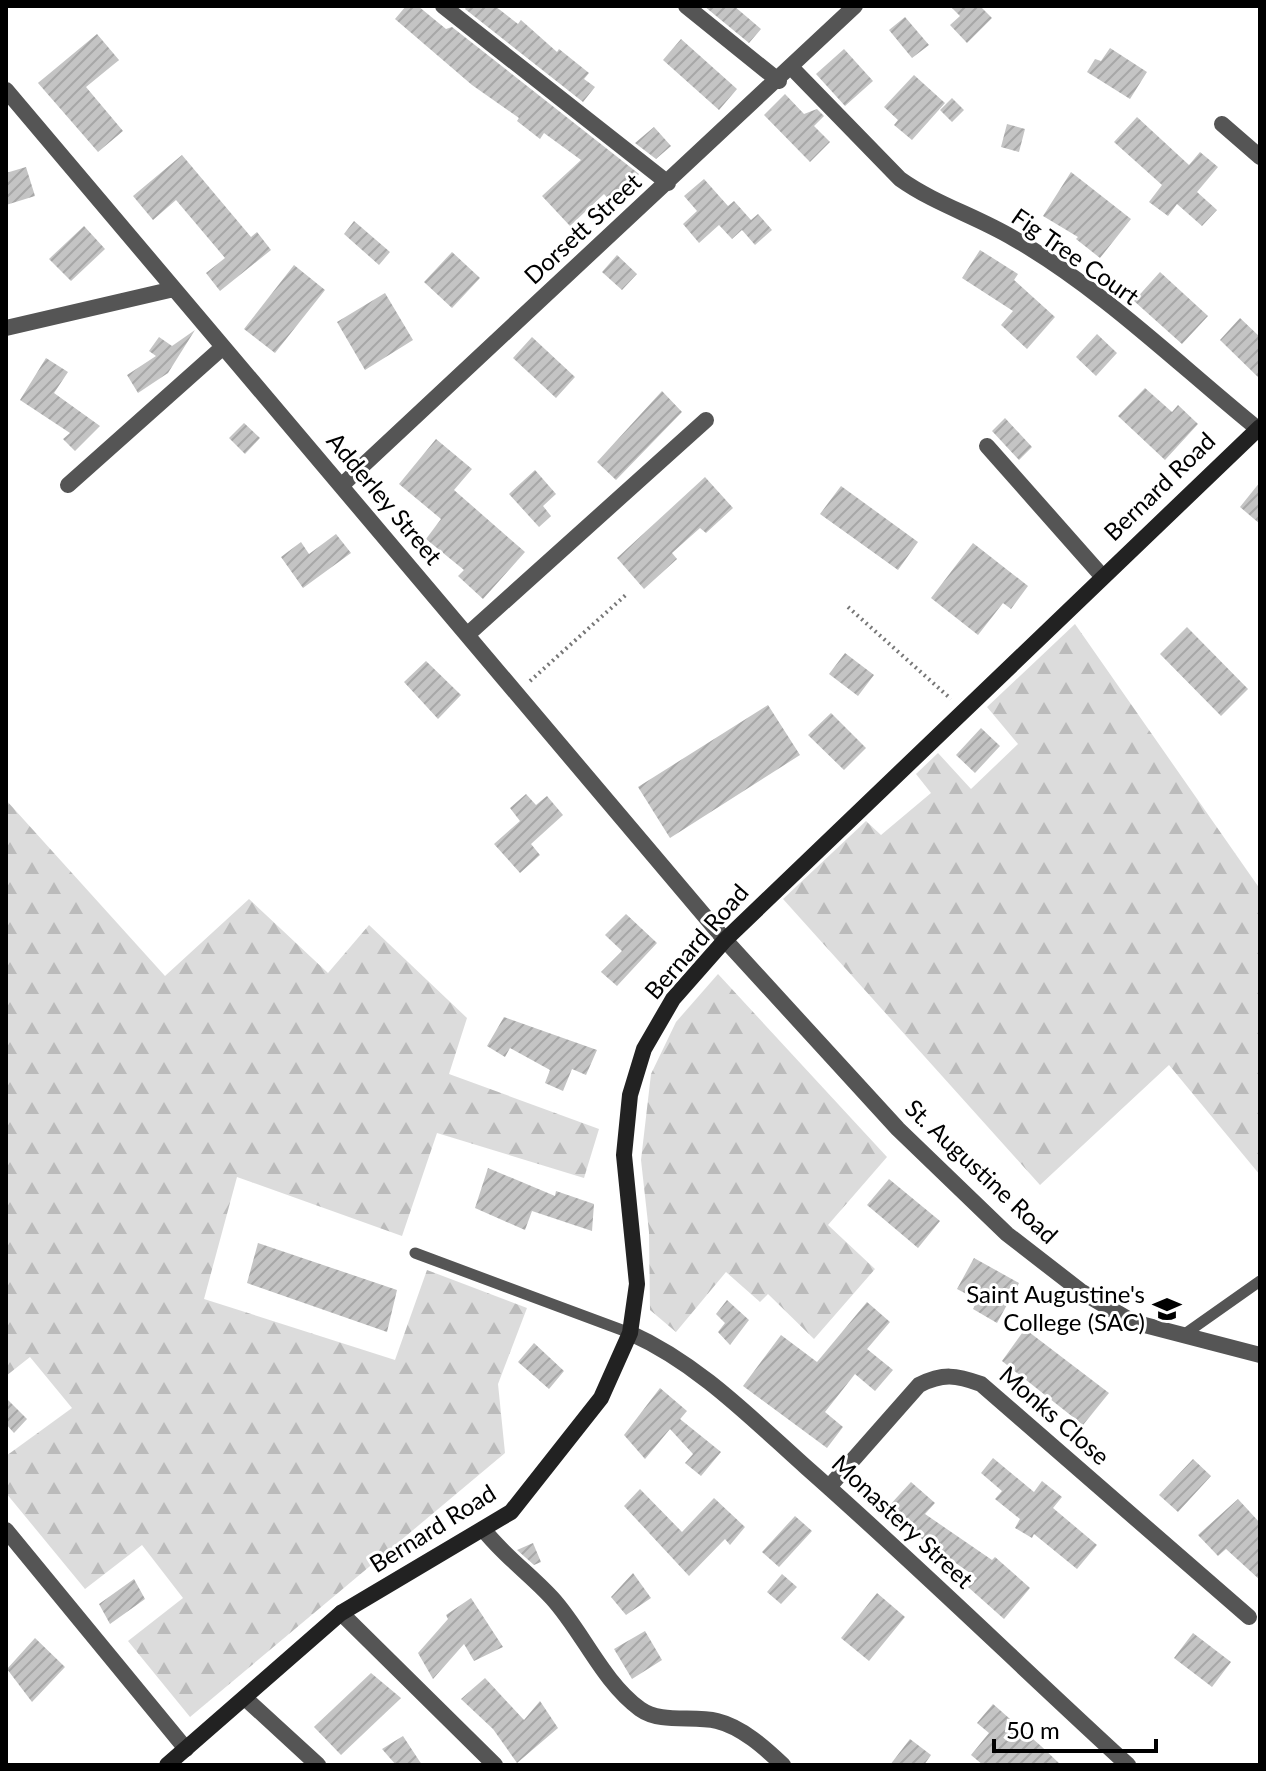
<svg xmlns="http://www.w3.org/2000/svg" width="1266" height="1771" viewBox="0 0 1266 1771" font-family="Lato,sans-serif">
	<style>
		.forest { fill: url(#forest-firs) }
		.building { fill: url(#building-hatch) }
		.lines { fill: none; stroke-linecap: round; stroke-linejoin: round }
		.path { stroke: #777; stroke-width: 4; stroke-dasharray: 2 4; stroke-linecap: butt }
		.service { stroke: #555; stroke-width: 11 }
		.minor { stroke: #555; stroke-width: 16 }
		.secondary { stroke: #222; stroke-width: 16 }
		.labels { text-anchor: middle; stroke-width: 6; stroke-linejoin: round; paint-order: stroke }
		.street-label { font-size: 24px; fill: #000; stroke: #fff }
		.poi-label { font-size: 24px; fill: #000; stroke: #fff; text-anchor: end }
	</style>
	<defs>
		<pattern id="forest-firs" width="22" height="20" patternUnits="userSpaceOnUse" patternTransform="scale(2)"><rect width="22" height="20" fill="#dcdcdc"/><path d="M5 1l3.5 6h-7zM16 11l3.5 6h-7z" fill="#bbb"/></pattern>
		<pattern id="building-hatch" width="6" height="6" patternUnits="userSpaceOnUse" patternTransform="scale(2)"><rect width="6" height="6" fill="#c4c4c4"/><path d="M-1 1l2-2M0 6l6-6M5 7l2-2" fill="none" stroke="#a7a7a7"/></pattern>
	</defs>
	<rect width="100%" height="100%" fill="#fff"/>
	<path class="forest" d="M1075 624 1260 889V1175L1169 1065 1040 1185 783 899 866 821 881 835 931 793 916 774 938 753 971 789 1018 744 987 707Z
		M6 800 165 976 249 899 328 973 369 925 467 1018 449 1074 599 1129 584 1178 437 1133 402 1236 237 1177 204 1299 395 1360 427 1270 527 1308 498 1384 505 1453 190 1717 128 1641 183 1598 142 1545 85 1589 6 1493V1456L72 1408 30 1357 6 1376Z
		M718 974 887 1157 828 1225 875 1269 814 1339 768 1294 760 1302 726 1272 676 1332 650 1310 649 1232 641 1160 651 1074 676 1022Z"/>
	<path class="building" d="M406 6H418L446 29 452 27 639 174 636 178 611 202 604 194 570 226 542 196 581 160 544 133 540 139 517 121 519 118 472 85 395 19Z
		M467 6H495L518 24 521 20 557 52 559 49 589 73 584 79 595 87 583 102 465 9Z
		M704 6H734L761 29 749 43Z
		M950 6H980L992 18 967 43 950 25 960 16Z
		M905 17 929 45 912 58 889 30Z
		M97 34 119 60 86 87 123 131 98 152 38 83Z
		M681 39 737 89 719 110 663 60Z
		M1110 48 1147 72 1130 99 1087 72 1095 59 1101 61Z
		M844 49 873 81 845 106 816 74Z
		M914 75 945 103 912 140 894 125 898 120 884 107Z
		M785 94 804 114 817 109 824 116 814 126 830 142 810 162 764 115Z
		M952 98 964 110 952 122 940 110Z
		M1137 117 1189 165 1200 152 1218 167 1197 192 1217 210 1202 226 1177 204 1168 216 1149 202 1162 185 1114 142Z
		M1007 124 1025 129 1019 152 1001 147Z
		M654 127 671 146 656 159 635 143Z
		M182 155 251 237 257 232 271 250 220 291 206 273 225 258 176 200 153 220 133 196Z
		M26 167 35 196 6 205V173Z
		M1071 172 1131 219 1100 258 1076 239 1078 237 1043 216Z
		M704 179 728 206 734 201 751 220 758 214 772 230 755 245 742 230 732 239 719 225 699 243 683 224 697 211 684 196Z
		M354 221 390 252 379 265 344 234Z
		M84 226 105 249 71 281 49 259Z
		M980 250 1018 274 1014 280 1055 317 1027 349 1001 325 1013 311 962 278Z
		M452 252 480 278 452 308 424 282Z
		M617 255 637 274 622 290 602 272Z
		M294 265 325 290 275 353 244 329Z
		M1160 272 1208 316 1182 344 1134 301Z
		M385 293 413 340 365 370 337 322Z
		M1240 318 1260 337V379L1220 340Z
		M195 330 168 373 138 393 127 375 156 356 149 351 159 337 172 346Z
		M1097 334 1117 353 1096 376 1076 357Z
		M532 337 575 377 556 398 513 358Z
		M46 358 68 372 54 393 100 426 75 451 63 439 70 433 20 400Z
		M1145 388 1172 412 1178 405 1198 424 1165 460 1118 416Z
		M662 391 682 412 616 480 597 462Z
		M1005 418 1032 447 1019 460 992 431Z
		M244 423 260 438 245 454 229 438Z
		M436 439 472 469 454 490 525 552 483 599 458 576 464 570 426 539 441 519 399 484Z
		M535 470 556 494 543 506 551 516 539 527 509 494Z
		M705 477 733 508 706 533 700 528 672 553 677 559 644 589 617 558Z
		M1260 482V524L1240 507Z
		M841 486 918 542 898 570 820 514Z
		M336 534 351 553 303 588 281 557 301 542 309 554Z
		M973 543 1028 586 1011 609 1003 603 978 635 931 598Z
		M1187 627 1248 689 1221 716 1160 654Z
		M845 653 874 675 858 696 829 674Z
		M426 661 461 695 438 719 404 682Z
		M768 705 800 755 670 838 638 787Z
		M831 713 866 748 844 770 808 735Z
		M981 728 1000 746 975 773 956 755Z
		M526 794 536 805 547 796 563 815 531 844 540 855 520 873 494 844 520 821 510 808Z
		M626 914 657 943 617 986 601 972 622 951 605 935Z
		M504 1017 597 1050 586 1075 572 1069 563 1091 545 1083 550 1070 510 1048 505 1057 487 1046Z
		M488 1168 555 1196 556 1191 594 1204 592 1231 532 1211 525 1230 475 1208Z
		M889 1179 940 1221 918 1248 867 1205Z
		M258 1243 397 1290 387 1332 247 1283Z
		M974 1258 1019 1283 997 1323 973 1309 978 1300 957 1289Z
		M727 1300 749 1320 730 1345 718 1332 725 1323 716 1314Z
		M867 1302 890 1322 867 1349 893 1370 875 1391 855 1374 825 1412 843 1427 827 1448 743 1386 781 1335 817 1362Z
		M1025 1329 1109 1393 1083 1425 1002 1361Z
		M534 1343 564 1371 549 1389 518 1362Z
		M660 1388 687 1411 680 1419 721 1452 701 1476 685 1463 693 1454 670 1429 645 1459 624 1435Z
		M6 1398 27 1419 14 1433 6 1424Z
		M993 1458 1034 1492 1042 1481 1062 1497 1053 1508 1097 1545 1077 1569 1034 1534 1032 1538 1015 1528 1020 1519 995 1499 1002 1491 981 1473Z
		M1193 1459 1211 1476 1178 1512 1159 1495Z
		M911 1482 935 1503 925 1514 992 1560 995 1557 1030 1588 1004 1619 968 1587 977 1578 923 1540 888 1507Z
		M640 1489 682 1532 714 1498 745 1527 730 1545 725 1539 689 1576 624 1506Z
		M1238 1499 1260 1523V1580L1226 1549 1218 1556 1198 1535Z
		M795 1516 812 1531 779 1567 762 1552Z
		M533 1543 541 1562 534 1565 517 1550Z
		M633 1573 651 1598 626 1615 611 1597Z
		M782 1574 797 1587 781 1604 767 1592Z
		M134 1579 145 1599 110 1624 99 1604Z
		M877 1593 905 1617 869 1661 841 1638Z
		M471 1598 503 1647 474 1661 464 1644 433 1679 418 1653 448 1619 446 1615Z
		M645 1631 662 1660 632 1679 614 1649Z
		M1193 1633 1231 1662 1212 1687 1174 1658Z
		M35 1638 65 1667 32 1702 7 1669Z
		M371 1673 401 1698 341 1755 314 1727Z
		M485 1678 524 1720 540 1701 558 1728 517 1763 493 1729 461 1699Z
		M993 1704 1041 1746 1061 1765H983L971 1755 989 1733 977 1723Z
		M403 1736 422 1765H396L382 1749Z
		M910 1739 931 1755 924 1765H890Z"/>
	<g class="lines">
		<path class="path" d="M848 607 951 699
			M530 681 628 593"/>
		<path class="service" d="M415 1253 630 1333
			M1182 1336 1260 1281"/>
		<path class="minor" d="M443 6 668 183
			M686 6 779 81
			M791 67 900 179C935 204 976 216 1013 238 1102 289 1179 365 1258 429
			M6 90 725 940 898 1129 1007 1234 1082 1292 1133 1322 1260 1355
			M1222 124 1260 157
			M6 328 174 289
			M987 446 1102 576
			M68 485 223 347
			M341 486 855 6
			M467 635 706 420
			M630 1333C699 1364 751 1418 807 1468 916 1564 1021 1667 1128 1765
			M829 1487 919 1385C943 1373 956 1375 981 1384L1249 1617
			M483 1529C503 1555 530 1574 552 1598 583 1632 602 1681 640 1709 661 1724 693 1715 717 1721 742 1727 765 1748 783 1765
			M6 1530 186 1749
			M341 1613 495 1765
			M245 1698 318 1765"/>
		<path class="secondary" d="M167 1765 341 1613 511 1512 601 1398 630 1333 637 1284 624 1155 630 1095 644 1049 673 999 725 940 1260 427"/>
	</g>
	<defs>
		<symbol id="school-bare" viewBox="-9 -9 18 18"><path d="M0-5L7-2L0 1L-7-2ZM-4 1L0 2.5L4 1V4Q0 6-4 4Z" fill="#000" stroke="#fff" stroke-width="2.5" paint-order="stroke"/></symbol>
	</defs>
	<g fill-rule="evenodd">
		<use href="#school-bare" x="1147" y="1289" width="40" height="40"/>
	</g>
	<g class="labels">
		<g class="street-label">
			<text transform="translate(583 229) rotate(-43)" y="8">Dorsett Street</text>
			<text transform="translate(1075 257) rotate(35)" y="8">Fig Tree Court</text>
			<text transform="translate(1160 487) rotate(-44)" y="8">Bernard Road</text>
			<text transform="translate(384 499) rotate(50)" y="8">Adderley Street</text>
			<text transform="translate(697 942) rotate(-49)" y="8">Bernard Road</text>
			<text transform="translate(981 1172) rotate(43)" y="8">St. Augustine Road</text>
			<text transform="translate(1054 1416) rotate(41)" y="8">Monks Close</text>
			<text transform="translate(902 1522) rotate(43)" y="8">Monastery Street</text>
			<text transform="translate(433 1529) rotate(-32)" y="8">Bernard Road</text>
		</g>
		<g class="poi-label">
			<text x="1145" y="1303">Saint Augustine's<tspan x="1145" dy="28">College (SAC)</tspan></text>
		</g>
	</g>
	<rect width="1266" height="1771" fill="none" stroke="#000000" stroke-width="16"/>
	<path d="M994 1739v12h162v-12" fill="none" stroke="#000000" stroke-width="4"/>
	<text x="1006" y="1739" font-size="24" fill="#000000" stroke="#ffffff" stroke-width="6" paint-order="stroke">50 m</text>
</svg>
